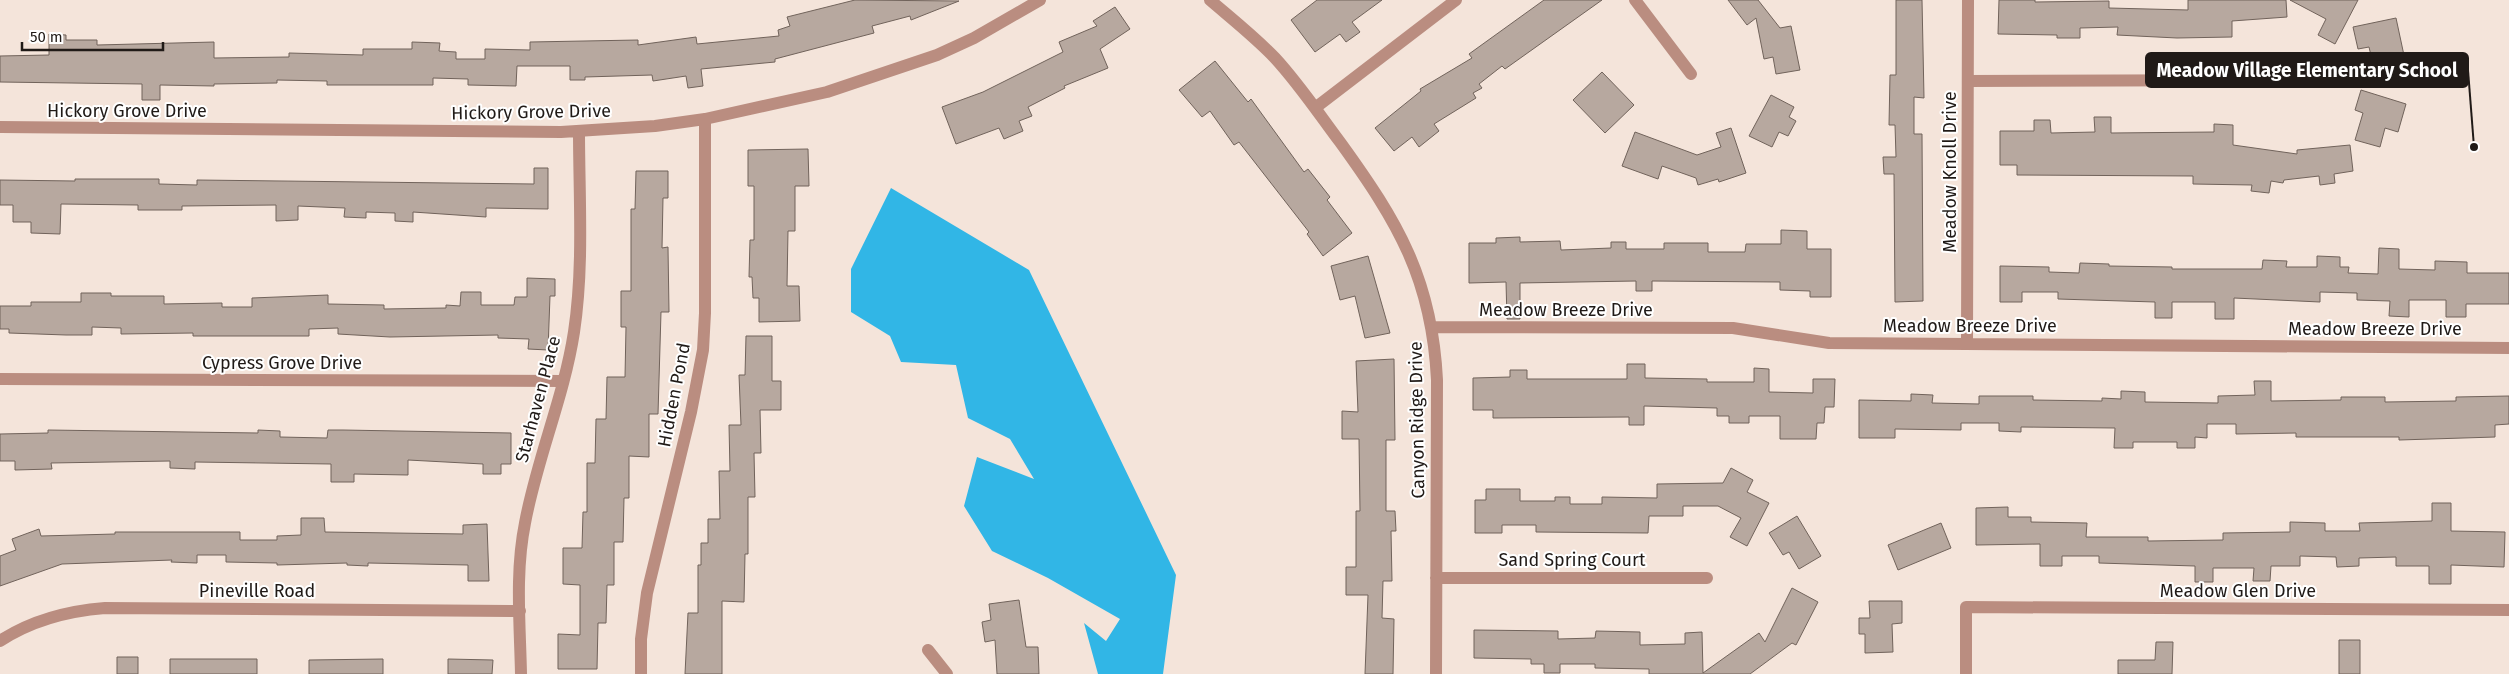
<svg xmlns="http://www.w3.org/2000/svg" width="2509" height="674" viewBox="0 0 2509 674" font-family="'Fira Sans',sans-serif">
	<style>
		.water { fill: #31b6e6 }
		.building { fill: #b7a89f; stroke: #71635b }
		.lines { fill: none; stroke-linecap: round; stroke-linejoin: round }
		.minor { stroke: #ba8d80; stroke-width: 12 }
		.labels { text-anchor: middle; stroke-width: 4; stroke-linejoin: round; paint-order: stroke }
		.street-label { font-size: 18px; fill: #201a17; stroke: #fff }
		.leader { fill: none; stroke: #201a17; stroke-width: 2 }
		.callout-dot { fill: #201a17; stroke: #fff; stroke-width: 2 }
		.callout { fill: #201a17; stroke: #201a17; stroke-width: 2 }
		.callout-label { font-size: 19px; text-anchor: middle; font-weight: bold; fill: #fff }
	</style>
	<rect width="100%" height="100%" fill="#f4e4da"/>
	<path class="water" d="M891 188 1029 270 1176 575 1163 674H1098L1084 623 1106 641 1120 619 1048 578 992 551 964 506 977 457 1034 479 1010 439 968 418 956 365 901 362 890 336 851 312V269Z"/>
	<path class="building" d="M855 0 959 1 911 20 910 16 872 26 874 33 775 59V62L701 69 703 86 688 88 686 76 653 81 652 75 585 77V80H570V66H517L516 86 468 85V79L433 78V85H327V81L277 80V83L214 84V86L160 85V100H142V84L0 82V56L49 55V34L66 35V40H97V45L214 42V58L289 57V53L363 55V49H412V42L440 43 439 51 456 52V59H485V49L530 50V42L638 40V45L696 37 697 44 779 36 778 30 790 26 787 17Z
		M1317 0H1382L1352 22 1360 32 1346 42 1340 34 1315 52 1291 20Z
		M1544 0H1602L1505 69 1502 66 1479 84 1482 88 1473 93 1476 98 1434 124 1439 131 1419 147 1412 137 1394 151 1375 128 1421 91 1420 89 1472 58 1469 54Z
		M1728 0H1758L1780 28 1791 26 1800 70 1776 74 1773 57 1764 59 1756 18 1747 25Z
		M1896 0H1922L1924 98 1914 97V134H1922L1923 301 1895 302 1894 174H1884L1883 157H1896L1895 125H1889L1890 75H1896Z
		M1999 0H2035V2L2109 1V8L2188 10V0H2286L2287 17 2232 21V37L2177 38 2117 35 2118 27 2080 28V38H2057V35L1998 34Z
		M2290 0H2358L2335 44 2318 35 2326 19Z
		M1115 7 1130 29 1100 49 1108 68 1064 86 1065 88 1028 107 1032 116 1019 121 1023 131 1004 139 999 128 956 144 942 107 983 92 1063 52 1059 42 1097 26 1093 21Z
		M2396 18 2405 60 2399 62 2402 76 2377 81 2369 47 2358 49 2353 27Z
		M1215 61 1248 102 1251 99 1304 172 1308 169 1330 197 1327 200 1352 233 1323 256 1307 234 1309 232 1239 142 1234 145 1210 111 1202 117 1179 90Z
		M1602 72 1634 105 1605 133 1573 100Z
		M2361 90 2406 104 2398 132 2385 128 2380 147 2355 140 2363 113 2355 110Z
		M1771 95 1794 107 1789 117 1796 121 1788 136 1779 132 1772 147 1749 136Z
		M2094 117H2111V133L2214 132V124L2233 125V145L2297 154V150L2350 145 2353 171 2334 174 2335 183 2320 185 2319 176 2284 180 2283 183 2271 181 2269 193 2251 191 2252 185 2193 184V176L2017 175V165H2000V131H2034V120H2050L2051 133 2095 132Z
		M1731 128 1746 173 1719 182 1718 179 1698 185 1696 178 1662 166 1658 179 1622 166 1635 132 1697 155 1721 147 1716 133Z
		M808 149 809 186H795V231H788L787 286H799L800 321 759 322V298H753L752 277H749L750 240H754V186H748V150Z
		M534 168H548V209L486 208V217L413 212V222L395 221V213L366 212V218L344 217 345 208 298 206V220L276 221V205L182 206V210H138V205L61 204 60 234 31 233V222H13V205H0V180L75 181V179H159V184L197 185V180L534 184Z
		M636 171H668V198H663L662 248 668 247 669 312H661L658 414H649V457L629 456V498H624L623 542H614V585H607L606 623H598L597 669H558V634L580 635V585L563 584V548H582L583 512H587V463H595L596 419H606L607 377H625L626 327H621V291H631V209H635Z
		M1781 230 1807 231V249H1831V297H1810V291L1780 290V282L1652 281V291H1636V281L1520 283V319H1507L1506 282 1469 283V243H1496V238L1520 237V242L1560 241 1561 250 1611 248V242H1626V249H1664V243H1708V252H1745L1746 244H1781Z
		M2379 248 2399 249V269L2435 270V261L2467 262V273H2509V304H2466V317H2446V300H2409V317L2389 316 2390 301 2357 300V293L2320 292V302L2234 298V319H2215V302H2172V318H2155V302L2058 299V292H2022V302H2000V266L2049 267V272L2079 273 2080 263 2109 264V266L2172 267V269H2262L2263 260 2287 261 2286 267H2317V256L2340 257V267H2349L2348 273 2378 274Z
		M1368 256 1390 333 1365 338 1355 296 1340 300 1331 266Z
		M527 278 555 279V296H550L548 350 528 349 529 339 498 338V335L390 337 338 334V328L309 329V336H193V333L121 334V328L92 327V335H66L9 333V329H0V306H31V302H81V293H111V296H164V304L222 303V307H252V298L328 295V304L384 305V309L446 308V305L460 306 461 292H481V305H514L515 297H527Z
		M746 336H772V381H781V410H760L761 453H754L755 497H748V554H745L744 602 722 601V674H685L688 613H698V565H701V543H708V519H720L719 471H730L729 425H741L739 375H745Z
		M1394 359 1395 440H1386V511H1395L1396 531H1391L1392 581H1383L1382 618 1394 619 1393 674H1365L1368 595H1346V567H1356V511H1360L1359 439H1342V411L1358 412 1356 361Z
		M1627 364H1645V378L1707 379V382H1754V368L1769 369V392L1813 393V379H1835L1834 407H1825L1824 423H1817L1816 439H1780V416H1749V423H1729V416H1717V408L1644 406V425H1629V417L1493 418V410H1473V378L1510 377V370H1527V379H1627Z
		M2254 381H2271V401L2341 400V397H2385V402L2456 401V397L2509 396V424L2495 425V437L2399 440V437H2296V433L2236 434V424H2207V438L2195 437V448H2177V442H2133V448H2114L2115 428 2021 427V432L1999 431V423H1961V430L1895 429V438H1859V400L1911 401V394L1933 395 1932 403 1979 404V396H2033V400L2102 401V398L2121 399V391L2145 392V402L2218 403V396L2255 395Z
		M48 430 258 433V430L280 431V437L327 438 328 430H343L511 433V464H501V474H483V464L408 460V475L354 474V482H331V464L195 462V469L170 468V461L51 463 52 469 15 470V461H0V434L48 433Z
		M1731 468 1753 480 1747 492 1769 503 1747 546 1730 537 1741 518 1718 506H1683V516H1649L1648 533 1536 532V525H1502V533H1475V500H1486V489H1520V501H1555V497H1570V504H1602V497L1657 498V484L1723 483Z
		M2432 503H2451V531L2505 532 2504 567 2451 565V584H2429V566H2396V557L2359 558V566L2337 567 2336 557 2300 556V566H2271L2270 581H2253L2254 568H2213V582H2195V566L2099 563V556H2062V566H2040V544L1976 545V508L2008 507V517H2031V522L2087 523 2086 537H2148V541L2223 540V533L2290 532V522L2325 523V531H2360L2359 523 2432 521Z
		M1797 516 1821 556 1799 569 1789 552 1783 555 1769 533Z
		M301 518H324L325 532 463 534V525L487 524 489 581H468V565L368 563V566L347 565V563L277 565V563L226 562V555H197V563L171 562 172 560 62 564 0 586V556L16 550 12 539 39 529 41 536 115 534V532H240V540H277V536L301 535Z
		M1941 523 1951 548 1898 570 1888 545Z
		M1792 588 1818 602 1796 645 1792 643 1750 674H1649V669L1595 668V664H1560V673H1544V664H1531V659L1474 658V630L1558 631V639L1595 638 1596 631 1640 632V645L1685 644V633L1702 632 1703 673 1759 633 1765 642Z
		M1019 600 1026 647H1038L1039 674H997L995 640 985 642 982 622 991 620 989 604Z
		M1869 601H1902V623L1892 624 1893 652 1865 653V634H1859V618H1870Z
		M2339 640H2360V674H2339Z
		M2156 642H2173L2172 674H2118V660H2155Z
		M117 657H138V674H117Z
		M170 659H257V674H170Z
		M383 659V674H309V660Z
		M448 659 493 660 492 674H448Z"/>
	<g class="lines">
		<path class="minor" d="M1210 0C1232 19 1255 37 1275 58 1299 84 1319 114 1340 142 1398 222 1432 279 1437 380L1436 674
			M1635 0 1691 74
			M1968 81 2288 80
			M1315 108 1456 0
			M0 127 561 132 655 126 705 119 827 92 937 55 974 38 1040 0
			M1431 327 1733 328 1829 343 2509 348
			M1967 344 1968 0
			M0 379 563 381
			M1436 578H1707
			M0 641C32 620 67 611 105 608L520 611
			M928 650 947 674
			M521 674C520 624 515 572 525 523 537 458 564 397 574 332 584 266 579 197 579 131
			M641 674V639L647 593 691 412 703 350 705 313V119
			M1966 674V607L2509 610"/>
	</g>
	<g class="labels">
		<g class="street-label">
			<text x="127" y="117">Hickory Grove Drive</text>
			<text transform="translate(531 112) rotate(-1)" y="6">Hickory Grove Drive</text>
			<text transform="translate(1950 172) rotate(-90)" y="6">Meadow Knoll Drive</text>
			<text x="1566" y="316">Meadow Breeze Drive</text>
			<text x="1970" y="332">Meadow Breeze Drive</text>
			<text x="2375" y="335">Meadow Breeze Drive</text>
			<text x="282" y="369">Cypress Grove Drive</text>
			<text transform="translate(674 395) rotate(-79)" y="6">Hidden Pond</text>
			<text transform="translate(538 399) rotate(-75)" y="6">Starhaven Place</text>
			<text transform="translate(1417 420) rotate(-91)" y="6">Canyon Ridge Drive</text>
			<text x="1572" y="566">Sand Spring Court</text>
			<text x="257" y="597">Pineville Road</text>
			<text x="2238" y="597">Meadow Glen Drive</text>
		</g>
	</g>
	<path class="leader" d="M2474 147L2468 70"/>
	<circle class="callout-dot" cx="2474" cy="147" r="5"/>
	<rect class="callout" x="2146" y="53" width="322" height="34" rx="5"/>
	<g class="callout-label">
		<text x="2307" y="77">Meadow Village Elementary School</text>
	</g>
	<path d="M22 42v8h141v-8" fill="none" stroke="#201a17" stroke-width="2.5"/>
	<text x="30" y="42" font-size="15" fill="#201a17" stroke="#ffffff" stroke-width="4" paint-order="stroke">50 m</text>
</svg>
